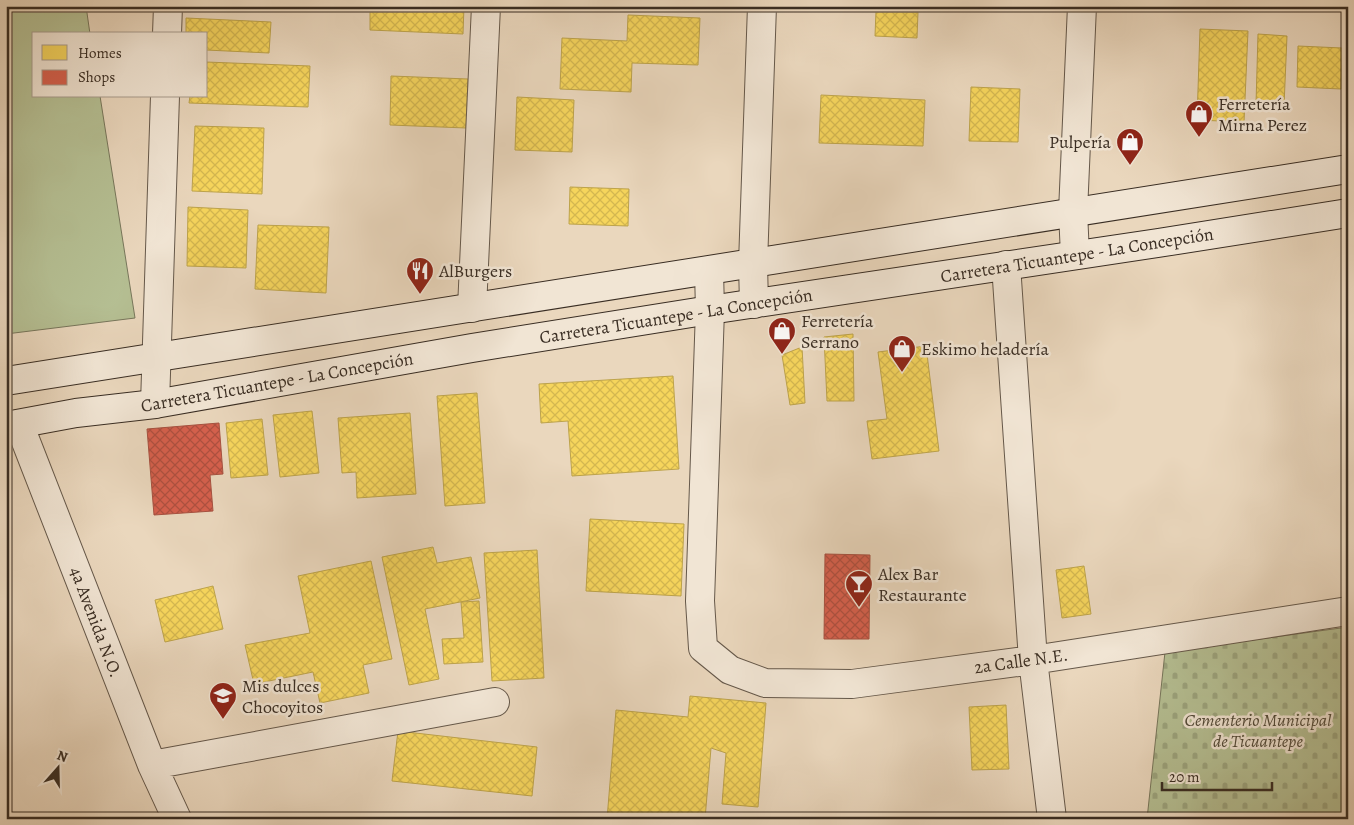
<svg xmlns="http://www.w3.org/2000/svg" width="1354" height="825" viewBox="0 0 1354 825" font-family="Alegreya,serif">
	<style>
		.cemetery { fill: url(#cemetery-stones); stroke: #77765b }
		.park { fill: #b5bf93; stroke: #77765b }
		.homes { fill: url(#homes-cross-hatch); stroke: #bda34b }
		.shops { fill: url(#shops-cross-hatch); stroke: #a75140 }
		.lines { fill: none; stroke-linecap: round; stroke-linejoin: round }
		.minor-casing { stroke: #65584a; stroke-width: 30 }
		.secondary-casing { stroke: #392d23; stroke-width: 30 }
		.minor { stroke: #f1e5d4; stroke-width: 28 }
		.secondary { stroke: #f1e5d4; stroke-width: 28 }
		.labels { text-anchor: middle; stroke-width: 5; stroke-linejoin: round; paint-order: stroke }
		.poi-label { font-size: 18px; fill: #392d23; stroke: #f1e5d4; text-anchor: start }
		.street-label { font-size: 18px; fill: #392d23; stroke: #f1e5d4 }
		.park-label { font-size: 18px; font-style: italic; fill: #524a39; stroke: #f1e5d4 }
	</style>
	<defs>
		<pattern id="cemetery-stones" width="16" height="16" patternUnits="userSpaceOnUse" patternTransform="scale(1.25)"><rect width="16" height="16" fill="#b5bf93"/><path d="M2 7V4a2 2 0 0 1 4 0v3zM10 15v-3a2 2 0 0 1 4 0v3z" fill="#9ca47e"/></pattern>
		<pattern id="homes-cross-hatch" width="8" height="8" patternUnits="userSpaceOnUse" patternTransform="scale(1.25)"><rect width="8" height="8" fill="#f6d55c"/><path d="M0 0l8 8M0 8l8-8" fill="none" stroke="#d4b750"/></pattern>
		<pattern id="shops-cross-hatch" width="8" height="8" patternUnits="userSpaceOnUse" patternTransform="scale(1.25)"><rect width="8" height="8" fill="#d6604d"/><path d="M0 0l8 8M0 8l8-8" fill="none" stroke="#af5040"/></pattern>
	</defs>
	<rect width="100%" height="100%" fill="#ead7bd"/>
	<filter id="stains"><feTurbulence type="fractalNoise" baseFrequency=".004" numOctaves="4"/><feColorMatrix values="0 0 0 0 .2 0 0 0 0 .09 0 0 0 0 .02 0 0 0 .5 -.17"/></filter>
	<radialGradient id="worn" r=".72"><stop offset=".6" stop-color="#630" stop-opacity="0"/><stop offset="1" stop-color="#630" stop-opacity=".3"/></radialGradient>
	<path class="cemetery" d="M1348 627V819H1147L1165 652Z"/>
	<path class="park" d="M6 6H86L90 34H34V96H100L135 318 6 334Z"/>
	<path class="homes" d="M205 6H257V10L205 7Z
		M370 6H464L463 34 370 30Z
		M876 11 918 12 917 38 875 36Z
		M628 15 700 18 698 65 632 63 631 92 560 89 562 38 627 41Z
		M186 18 271 22 269 53 206 50V34H186Z
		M1200 29 1248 31 1244 122 1197 120Z
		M1258 34 1287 36 1284 106 1256 104Z
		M1298 46 1342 48 1341 89 1297 87Z
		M206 62 310 66 308 107 189 103 190 96H206Z
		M391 76 468 79 466 128 390 125Z
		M971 87 1020 89 1018 142 969 141Z
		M821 95 925 100 923 146 819 143Z
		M517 97 574 100 572 152 515 150Z
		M195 126 264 128 262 194 192 191Z
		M570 187 629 189 628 226 569 224Z
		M188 207 248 210 246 268 187 266Z
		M258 225 329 227 326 293 255 289Z
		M853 334 854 401H827L824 337Z
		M926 346 939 451 872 459 867 421 887 419 878 352Z
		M802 347 805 403 790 405 782 355Z
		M673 376 679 469 572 476 568 421 541 423 539 384Z
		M477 393 485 503 445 506 437 396Z
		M312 411 319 473 280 477 273 415Z
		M410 413 416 494 357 498 356 472 342 473 338 418Z
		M262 419 268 475 231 478 226 423Z
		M590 519 684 524 681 596 586 591Z
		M433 547 437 563 471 557 480 598 425 609 439 679 409 685 382 557Z
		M537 550 544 678 492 681 484 553Z
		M371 561 392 659 363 665 369 693 320 703 313 672 254 684 245 645 310 633 298 576Z
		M1084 566 1091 614 1062 618 1056 570Z
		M213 586 223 629 165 642 155 600Z
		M479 601 483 662 444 664 442 639 464 638 461 602Z
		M690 696 766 703 758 807 722 804 726 753 711 748 705 819H607L616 710 688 717Z
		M1006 705 1009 769 972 770 969 707Z
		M398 731 537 747 532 796 392 781Z"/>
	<path class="shops" d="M219 423 223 474 210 475 213 511 154 515 147 429Z
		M825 554 870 555 869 639H824Z"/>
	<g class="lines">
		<defs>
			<path id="minor" d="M167 34 168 6
				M1075 255 1073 212 1082 6
				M1006 265 1033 660 1052 819
				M709 271 710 310 700 601 703 648 730 670 765 683 852 684 1033 660 1348 611
				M754 304 753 264 762 6
				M472 308 486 6
				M155 404 165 96
				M19 424 152 765 177 819
				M152 765 495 702"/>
			<path id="secondary" d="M6 381 1348 169
				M6 426 76 413 155 404 472 348 710 310 1158 243 1348 213"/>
		</defs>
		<use href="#minor" class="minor-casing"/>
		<use href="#secondary" class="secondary-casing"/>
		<use href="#minor" class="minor"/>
		<use href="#secondary" class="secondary"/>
	</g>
	<defs>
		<symbol id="shop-pin" viewBox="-11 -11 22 30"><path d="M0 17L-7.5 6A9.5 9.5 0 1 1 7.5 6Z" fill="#8f2418" stroke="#f1e5d4"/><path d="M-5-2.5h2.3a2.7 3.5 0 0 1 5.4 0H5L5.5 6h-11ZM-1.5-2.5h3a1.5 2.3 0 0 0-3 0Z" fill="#fff"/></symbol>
		<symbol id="restaurant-pin" viewBox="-11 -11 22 30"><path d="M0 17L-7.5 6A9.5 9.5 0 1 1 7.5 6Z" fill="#8f2418" stroke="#f1e5d4"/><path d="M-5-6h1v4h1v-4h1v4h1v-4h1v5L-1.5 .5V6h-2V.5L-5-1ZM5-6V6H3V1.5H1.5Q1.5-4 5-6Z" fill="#fff"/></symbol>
		<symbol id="bar-pin" viewBox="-11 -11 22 30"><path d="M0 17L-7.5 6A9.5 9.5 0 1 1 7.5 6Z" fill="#8f2418" stroke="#f1e5d4"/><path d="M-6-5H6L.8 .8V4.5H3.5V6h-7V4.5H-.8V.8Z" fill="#fff"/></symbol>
		<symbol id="school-pin" viewBox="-11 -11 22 30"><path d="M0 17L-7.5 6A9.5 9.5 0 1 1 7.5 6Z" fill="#8f2418" stroke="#f1e5d4"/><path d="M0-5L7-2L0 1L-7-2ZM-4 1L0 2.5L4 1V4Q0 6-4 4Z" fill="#fff"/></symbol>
	</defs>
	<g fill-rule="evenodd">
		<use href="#shop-pin" x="1183" y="98" width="32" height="43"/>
		<use href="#shop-pin" x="1114" y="126" width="32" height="43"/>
		<use href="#restaurant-pin" x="404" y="255" width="32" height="43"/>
		<use href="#shop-pin" x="766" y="315" width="32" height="43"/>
		<use href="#shop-pin" x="886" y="333" width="32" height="43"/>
		<use href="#bar-pin" x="843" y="568" width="32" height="43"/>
		<use href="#school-pin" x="207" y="680" width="32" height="43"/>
	</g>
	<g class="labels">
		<g class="poi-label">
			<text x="1218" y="110">Ferretería<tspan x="1218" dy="21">Mirna Perez</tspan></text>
			<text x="1111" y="148" text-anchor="end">Pulpería</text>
			<text x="439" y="277">AlBurgers</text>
			<text x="801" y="327">Ferretería<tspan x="801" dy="21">Serrano</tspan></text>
			<text x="921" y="355">Eskimo heladería</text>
			<text x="878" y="580">Alex Bar<tspan x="878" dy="21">Restaurante</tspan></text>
			<text x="242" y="692">Mis dulces<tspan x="242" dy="21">Chocoyitos</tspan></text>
		</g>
		<g class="street-label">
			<text transform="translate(1077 255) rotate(-9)" y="6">Carretera Ticuantepe - La Concepción</text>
			<text transform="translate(676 316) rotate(-9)" y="6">Carretera Ticuantepe - La Concepción</text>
			<text transform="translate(277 382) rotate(-10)" y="6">Carretera Ticuantepe - La Concepción</text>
			<text transform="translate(96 622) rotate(69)" y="6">4a Avenida N.O.</text>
			<text transform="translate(1021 661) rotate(-8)" y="6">2a Calle N.E.</text>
		</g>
		<g class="park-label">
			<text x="1258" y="726">Cementerio Municipal<tspan x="1258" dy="21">de Ticuantepe</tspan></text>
		</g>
	</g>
	<rect width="1354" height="825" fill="none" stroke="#ead7bd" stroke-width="25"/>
	<rect x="8" y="8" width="1339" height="810" fill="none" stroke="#392d23" stroke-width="2.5"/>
	<rect x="12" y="12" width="1329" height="800" fill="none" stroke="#392d23"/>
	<rect x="32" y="32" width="175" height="65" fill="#f1e5d4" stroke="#a79b8d"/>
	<rect x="42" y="45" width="25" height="15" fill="#f6d55c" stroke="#a79b8d"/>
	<text x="78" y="58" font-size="15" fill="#392d23">Homes</text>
	<rect x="42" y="70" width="25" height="15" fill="#d6604d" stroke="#a79b8d"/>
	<text x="78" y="82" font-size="15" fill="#392d23">Shops</text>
	<g transform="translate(58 768) rotate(20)" stroke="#f1e5d4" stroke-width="4" paint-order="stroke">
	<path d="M0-4L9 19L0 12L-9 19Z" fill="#392d23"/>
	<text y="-8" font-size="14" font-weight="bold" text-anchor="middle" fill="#392d23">N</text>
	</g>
	<path d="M1162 782v8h110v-8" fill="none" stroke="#392d23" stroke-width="2.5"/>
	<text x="1169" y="782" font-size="15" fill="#392d23" stroke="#f1e5d4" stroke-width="4" paint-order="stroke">20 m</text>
	<rect width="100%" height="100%" filter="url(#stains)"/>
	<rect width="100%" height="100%" fill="url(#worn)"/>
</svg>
